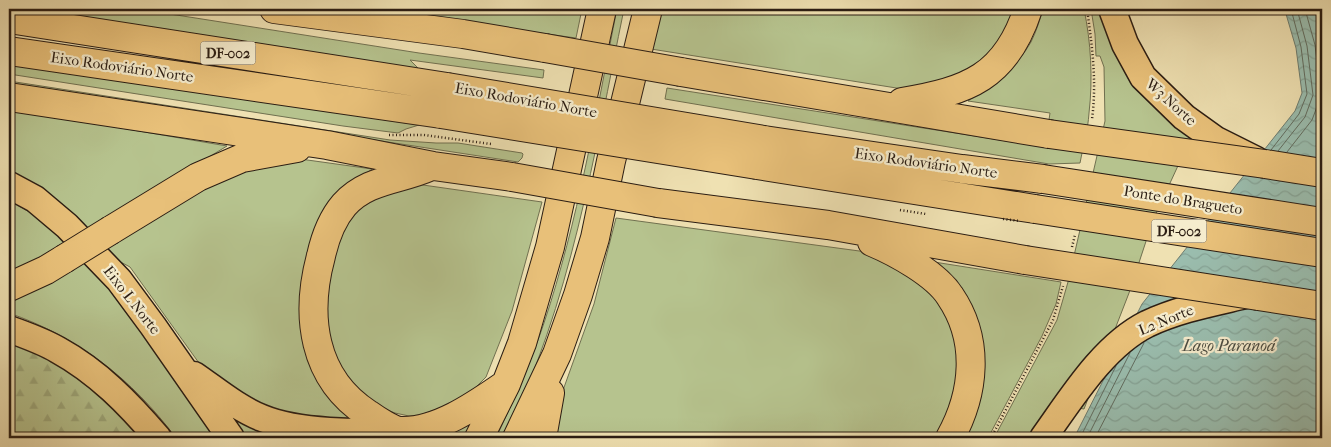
<svg xmlns="http://www.w3.org/2000/svg" width="1331" height="447" viewBox="0 0 1331 447" font-family="'IM FELL French Canon',serif">
	<style>
		.grass { fill: #b6c38e; stroke: #707050 }
		.forest { fill: url(#forest-firs); stroke: #707050 }
		.water { fill: url(#water-waves); stroke: #6e7d70 }
		.lines { fill: none; stroke-linecap: round; stroke-linejoin: round }
		.shore { stroke: #626d60; stroke-width: 1 }
		.primary-casing { stroke: #2b1d13; stroke-width: 29 }
		.trunk-casing { stroke: #2b1d13; stroke-width: 30 }
		.path { stroke: #2b1d13; stroke-width: 2.5; stroke-dasharray: 1 2.5; stroke-linecap: butt }
		.primary { stroke: #e8c079; stroke-width: 26 }
		.trunk { stroke: #e8c079; stroke-width: 28 }
		.trunk-bridge-casing { stroke: #2b1d13; stroke-width: 30; stroke-linecap: butt }
		.path-bridge { stroke: #2b1d13; stroke-width: 2.5; stroke-dasharray: 1 2.5; stroke-linecap: butt }
		.trunk-bridge { stroke: #e8c079; stroke-width: 28 }
		.labels { text-anchor: middle; stroke-width: 4.5; stroke-linejoin: round; paint-order: stroke }
		.shield { fill: #f5eccd; stroke: #685b4b; stroke-width: 1 }
		.shield-label { font-size: 14px; font-weight: bold; fill: #2b1d13 }
		.street-label { font-size: 15px; fill: #2b1d13; stroke: #f5eccd }
		.water-label { font-size: 16px; font-style: italic; fill: #4c4d42; stroke: #f5eccd }
	</style>
	<defs>
		<pattern id="forest-firs" width="22" height="20" patternUnits="userSpaceOnUse" patternTransform="scale(1.25)"><rect width="22" height="20" fill="#b6c38e"/><path d="M5 1l3.5 6h-7zM16 11l3.5 6h-7z" fill="#9da77a"/></pattern>
		<pattern id="water-waves" width="16" height="10" patternUnits="userSpaceOnUse" patternTransform="scale(1.25)"><rect width="16" height="10" fill="#9abdae"/><path d="M0 5q4-4 8 0t8 0" fill="none" stroke="#85a295"/></pattern>
	</defs>
	<rect width="100%" height="100%" fill="#efe1b2"/>
	<filter id="stains"><feTurbulence type="fractalNoise" baseFrequency=".004" numOctaves="4"/><feColorMatrix values="0 0 0 0 .2 0 0 0 0 .09 0 0 0 0 .02 0 0 0 .5 -.17"/></filter>
	<radialGradient id="worn" r=".72"><stop offset=".6" stop-color="#630" stop-opacity="0"/><stop offset="1" stop-color="#630" stop-opacity=".3"/></radialGradient>
	<path class="grass" d="M9 9H138L419 53 544 70 543 78 410 60 423 73Z
		M417 9H582L576 38 440 19 427 15Z
		M617 9H624C594 155 571 304 504 438H496C513 401 531 362 544 323 578 221 596 114 617 9Z
		M659 9H1022L1019 19 974 71 909 90 651 49Z
		M1043 9H1084C1091 42 1093 79 1089 113 1088 130 1083 147 1080 163L1049 164 665 99 667 88 1045 147 1050 113 968 101C991 84 1017 68 1031 42 1036 32 1040 20 1043 9Z
		M1091 9H1102L1194 131 1153 220 1129 293 1084 409 1054 404 1030 438H994L1057 320 1068 282 1105 121 1104 67 1100 56H1096L1095 34Z
		M9 63 419 125 406 129 398 133 343 126 9 74Z
		M9 81 390 140 436 143H458L522 153 523 154 522 158 518 162 50 90 9 83Z
		M9 109 227 146 103 221 211 177 293 158 372 169 343 190 303 302 366 422 276 417 204 370 130 267 115 259 9 176Z
		M416 184 542 202 512 311 486 377 463 400 420 415 409 416 395 413 376 406 340 371 328 333 324 299 332 242 371 193Z
		M9 200 46 222 68 244 9 278Z
		M616 218 874 253 891 259 944 302 963 365 947 422 936 438H551L562 393 594 304Z
		M81 258 96 267 220 438H176C132 379 78 337 9 313V301L57 275Z
		M934 262 1061 282 1056 304 1042 336 988 438H961L974 412Z
		M219 403 263 426 479 413 465 438H244Z"/>
	<path class="forest" d="M9 335 56 357 149 438H9Z"/>
	<path class="water" d="M1286 9H1322V438H1074L1142 304 1295 111 1302 93 1296 48 1286 14Z"/>
	<g class="lines">
		<path class="shore" d="M1271 150 1299 114 1307 94 1301 47 1291 9
			M1278 151 1305 117 1313 95 1307 46 1297 9
			M1287 152 1312 120 1321 96 1315 45 1305 9
			M1080 438 1116 366
			M1087 438 1130 353
			M1095 438 1144 343"/>
		<defs>
			<path id="primary" d="M1112 9 1125 44 1143 77 1184 117 1216 140 1256 160
				M9 185 35 199 67 226 119 280 153 326 231 438
				M9 329C25 335 43 341 58 350 98 372 129 404 158 438
				M194 375C216 390 237 408 262 418 298 433 360 433 399 431
				M1043 438C1071 399 1103 346 1147 324 1179 309 1212 303 1246 295"/>
			<path id="trunk" d="M274 9 463 34 545 48
				M9 19 447 87
				M9 51 441 114
				M681 72 1049 134
				M9 97 327 145 433 166 512 177
				M902 102C968 91 1006 77 1028 9
				M764 140 962 169 1043 179
				M1265 164 1322 173
				M757 165 1035 209
				M429 167C400 180 367 179 344 205 332 219 325 238 321 256 305 315 312 378 368 414 375 419 393 431 401 431 438 432 477 404 506 384
				M658 203 828 225 1025 260
				M111 230 198 177 242 158 297 148
				M872 242C896 252 936 274 950 296 980 340 975 393 950 438
				M9 287 46 270 64 259
				M1258 296 1322 306
				M479 438 506 384 522 343 550 247 602 9
				M517 438 557 354 578 295 595 238 611 161 648 9
				M542 438 550 393"/>
		</defs>
		<use href="#primary" class="primary-casing"/>
		<use href="#trunk" class="trunk-casing"/>
		<path class="path" d="M1087 9C1092 45 1097 82 1092 119
			M389 135H424L491 144
			M900 210 926 214
			M1072 247 1075 235
			M991 438 1053 320 1063 286"/>
		<use href="#primary" class="primary"/>
		<use href="#trunk" class="trunk"/>
		<defs>
			<path id="trunk-bridge" d="M545 48 681 72
				M447 87 764 140
				M441 114 757 165
				M1049 134 1265 164
				M512 177 658 203
				M1043 179 1322 222
				M1035 209 1322 253
				M64 259 111 230
				M1025 260 1258 296"/>
		</defs>
		<use href="#trunk-bridge" class="trunk-bridge-casing"/>
		<path class="path-bridge" d="M1003 219 1020 221"/>
		<use href="#trunk-bridge" class="trunk-bridge"/>
	</g>
	<g class="labels">
		<g class="shield">
			<rect x="200.5" y="41.5" width="55" height="23" rx="4"/>
			<rect x="1151.5" y="219.5" width="55" height="23" rx="4"/>
		</g>
		<g class="shield-label">
			<text x="228" y="58">DF-002</text>
			<text x="1179" y="236">DF-002</text>
		</g>
		<g class="street-label">
			<text transform="translate(122 67) rotate(8)" y="5">Eixo Rodoviário Norte</text>
			<text transform="translate(526 100) rotate(10)" y="5">Eixo Rodoviário Norte</text>
			<text transform="translate(1171 102) rotate(42)" y="5">W3 Norte</text>
			<text transform="translate(926 163) rotate(8)" y="5">Eixo Rodoviário Norte</text>
			<text transform="translate(1183 200) rotate(9)" y="5">Ponte do Bragueto</text>
			<text transform="translate(132 300) rotate(52)" y="5">Eixo L Norte</text>
			<text transform="translate(1166 320) rotate(-22)" y="5">L2 Norte</text>
		</g>
		<g class="water-label">
			<text x="1229" y="351">Lago Paranoá</text>
		</g>
	</g>
	<rect width="1331" height="447" fill="none" stroke="#efe1b2" stroke-width="30"/>
	<rect x="10" y="10" width="1311" height="427" fill="none" stroke="#2b1d13" stroke-width="2.5"/>
	<rect x="15" y="15" width="1301" height="417" fill="none" stroke="#2b1d13"/>
	<rect width="100%" height="100%" filter="url(#stains)"/>
	<rect width="100%" height="100%" fill="url(#worn)"/>
</svg>
